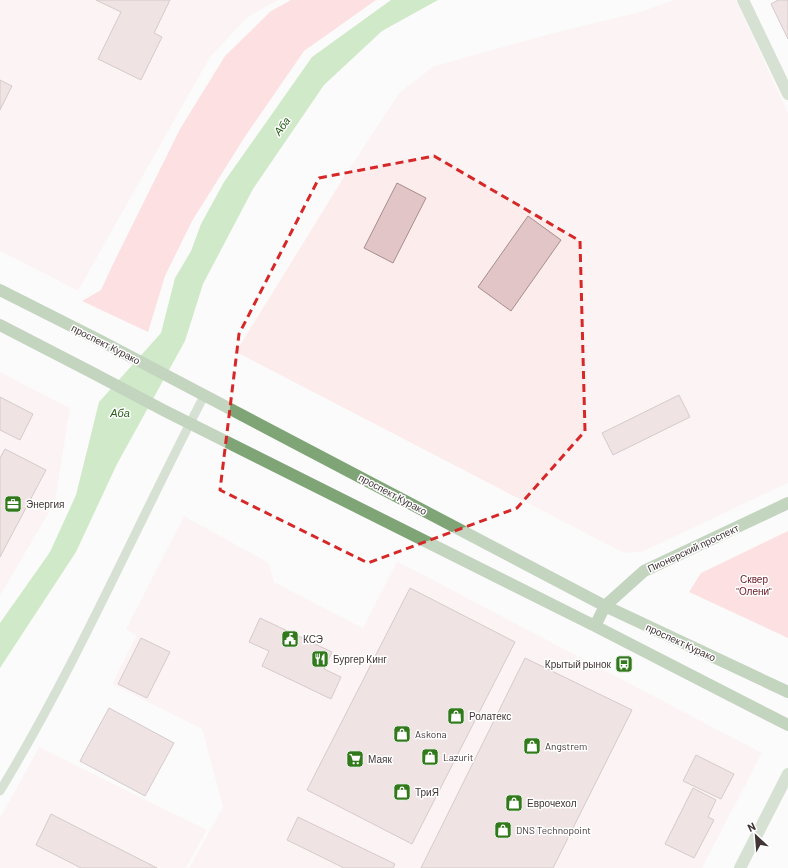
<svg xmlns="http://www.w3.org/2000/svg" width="788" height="868" viewBox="0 0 788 868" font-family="Barlow,sans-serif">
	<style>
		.built { fill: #fcecec }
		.green { fill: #ffc2c3 }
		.water { fill: #9bd58c }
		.building { fill: #e2c5c6; stroke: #a88d8d }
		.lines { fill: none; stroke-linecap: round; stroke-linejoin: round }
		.lane { stroke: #a8c2a2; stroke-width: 9 }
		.street { stroke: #a8c2a2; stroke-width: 12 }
		.secondary { stroke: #7fa576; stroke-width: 12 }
		.marked { fill: none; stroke: #d62828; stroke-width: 3; stroke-dasharray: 8 5; stroke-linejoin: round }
		.labels { text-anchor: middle; stroke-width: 3; stroke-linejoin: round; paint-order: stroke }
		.street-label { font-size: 10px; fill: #413536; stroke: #fff }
		.poi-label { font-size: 10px; fill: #413536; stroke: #fff; text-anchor: start }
		.park-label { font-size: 10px; fill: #6a1624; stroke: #fff }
		.water-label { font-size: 11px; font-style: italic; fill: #275e17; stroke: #fff }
	</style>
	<rect width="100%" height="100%" fill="#fbfbfb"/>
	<path class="built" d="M0 0H278L248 17 210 57 78 291 0 251Z
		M673 0H736L788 113V483L642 552 624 553 236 352 344 177 399 93 434 66 561 31 640 12Z
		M0 372 70 408 55 502 0 596Z
		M184 516 269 563 274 582 363 628 397 561 762 753 702 868H189L223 807 202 729 112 684 136 636 126 629Z
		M39 747 207 830 186 868H0V818Z"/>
	<path class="green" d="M291 0H376L304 51 246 135 192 221 165 276 148 332 82 301 101 290 114 262 180 129 225 56 271 11Z
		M788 531V638L689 592 701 573Z"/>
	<path class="water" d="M391 0H438L382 31 324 85 253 189 203 284 185 341 117 464 76 552 0 668V623L50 552 76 495 99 402 161 333 175 278 191 251 201 224 224 182 312 57Z"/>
	<path class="building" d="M96 0H170L154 33 162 37 141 80 98 59 121 12Z
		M778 0H788V39L771 4Z
		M0 80 12 86 0 110Z
		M397 183 426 198 393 263 364 248Z
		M528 216 561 240 511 311 478 287Z
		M679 395 690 417 613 455 602 433Z
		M0 397 33 414 20 440 0 430Z
		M5 449 46 470 0 557V458Z
		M410 588 515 642 412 844 307 790Z
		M260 618 332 652 324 669 341 677 331 699 262 666 269 651 249 642Z
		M141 638 170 652 147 698 118 684Z
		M525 658 632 710 553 868H421Z
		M109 708 174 743 145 796 80 761Z
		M696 755 734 774 721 799 683 781Z
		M693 788 716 800 708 817 714 820 694 858 665 844Z
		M51 814 157 868H81L36 845Z
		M298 817 395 864 393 868H344L287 840Z"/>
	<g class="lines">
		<path class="lane" d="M0 791C77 664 136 527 204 396"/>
		<path class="street" d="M743 0 788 94
			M740 868 788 774"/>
		<path class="secondary" d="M0 290 103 342 605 606 788 692
			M0 325 91 372 165 411 595 626 788 725
			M595 626 605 606 644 571 788 503"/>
	</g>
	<path d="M0 0H788V868H0ZM434 156 580 241 585 431 517 508 368 563 220 490 239 334 319 178Z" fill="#fbfbfb" fill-opacity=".55" fill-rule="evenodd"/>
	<path class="marked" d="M434 156 580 241 585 431 517 508 368 563 220 490 239 334 319 178Z"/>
	<defs>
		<symbol id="office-square" viewBox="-11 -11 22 22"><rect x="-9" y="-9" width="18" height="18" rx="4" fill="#32791c" stroke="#fff"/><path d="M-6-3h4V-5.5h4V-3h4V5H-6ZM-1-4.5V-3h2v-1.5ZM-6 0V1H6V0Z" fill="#fff"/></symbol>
		<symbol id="civic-square" viewBox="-11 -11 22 22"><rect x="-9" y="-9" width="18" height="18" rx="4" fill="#32791c" stroke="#fff"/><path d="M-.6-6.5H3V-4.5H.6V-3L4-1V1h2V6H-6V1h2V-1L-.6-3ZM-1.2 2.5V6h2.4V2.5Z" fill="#fff"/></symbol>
		<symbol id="restaurant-square" viewBox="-11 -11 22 22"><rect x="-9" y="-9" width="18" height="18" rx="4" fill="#32791c" stroke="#fff"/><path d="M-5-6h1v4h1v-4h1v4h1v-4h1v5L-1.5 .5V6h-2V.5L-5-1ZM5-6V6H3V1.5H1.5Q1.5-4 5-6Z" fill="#fff"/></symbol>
		<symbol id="bus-square" viewBox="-11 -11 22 22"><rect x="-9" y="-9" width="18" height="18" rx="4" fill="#32791c" stroke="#fff"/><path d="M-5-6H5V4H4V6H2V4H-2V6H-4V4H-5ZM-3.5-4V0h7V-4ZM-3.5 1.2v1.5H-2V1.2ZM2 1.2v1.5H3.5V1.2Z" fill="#fff"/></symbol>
		<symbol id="shop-square" viewBox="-11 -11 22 22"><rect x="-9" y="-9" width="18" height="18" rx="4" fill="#32791c" stroke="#fff"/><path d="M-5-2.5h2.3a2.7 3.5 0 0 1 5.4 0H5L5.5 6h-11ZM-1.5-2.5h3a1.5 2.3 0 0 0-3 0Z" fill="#fff"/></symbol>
		<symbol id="supermarket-square" viewBox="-11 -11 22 22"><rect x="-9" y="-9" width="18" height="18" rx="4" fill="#32791c" stroke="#fff"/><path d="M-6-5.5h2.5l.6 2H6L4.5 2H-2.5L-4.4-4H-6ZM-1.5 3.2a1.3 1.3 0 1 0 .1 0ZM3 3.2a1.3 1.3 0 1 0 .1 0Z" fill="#fff"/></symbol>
	</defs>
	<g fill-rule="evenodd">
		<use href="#office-square" x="3" y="494" width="20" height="20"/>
		<use href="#civic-square" x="280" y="629" width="20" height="20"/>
		<use href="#restaurant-square" x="310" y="649" width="20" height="20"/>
		<use href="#bus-square" x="614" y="654" width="20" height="20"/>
		<use href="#shop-square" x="446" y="706" width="20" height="20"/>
		<use href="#shop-square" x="392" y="724" width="20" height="20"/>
		<use href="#shop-square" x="522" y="736" width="20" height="20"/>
		<use href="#shop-square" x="420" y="747" width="20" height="20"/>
		<use href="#supermarket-square" x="345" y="749" width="20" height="20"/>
		<use href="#shop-square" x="392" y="782" width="20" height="20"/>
		<use href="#shop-square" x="504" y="793" width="20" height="20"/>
		<use href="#shop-square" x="493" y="820" width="20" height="20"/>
	</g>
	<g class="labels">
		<g class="street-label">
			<text transform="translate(106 344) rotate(27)" y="4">проспект Курако</text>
			<text transform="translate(393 494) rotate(28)" y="4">проспект Курако</text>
			<text transform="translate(693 548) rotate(-25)" y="4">Пионерский проспект</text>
			<text transform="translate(681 642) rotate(25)" y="4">проспект Курако</text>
		</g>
		<g class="poi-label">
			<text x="26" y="508">Энергия</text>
			<text x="303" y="643">КСЭ</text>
			<text x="333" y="663">Бургер Кинг</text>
			<text x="611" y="668" text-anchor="end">Крытый рынок</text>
			<text x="469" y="720">Ролатекс</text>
			<text x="415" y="738">Askona</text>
			<text x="545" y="750">Angstrem</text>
			<text x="443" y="761">Lazurit</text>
			<text x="368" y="763">Маяк</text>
			<text x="415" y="796">ТриЯ</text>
			<text x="527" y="807">Еврочехол</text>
			<text x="516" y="834">DNS Technopoint</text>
		</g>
		<g class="park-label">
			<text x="754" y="583">Сквер<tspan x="754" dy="12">"Олени"</tspan></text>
		</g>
		<g class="water-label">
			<text transform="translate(282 126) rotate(-54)" y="4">Аба</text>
			<text x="120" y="417">Аба</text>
		</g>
	</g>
	<g transform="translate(756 836) rotate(334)" stroke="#ffffff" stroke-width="3" paint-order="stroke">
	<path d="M0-3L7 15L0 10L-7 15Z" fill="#413536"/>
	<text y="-6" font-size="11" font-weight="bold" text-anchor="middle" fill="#413536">N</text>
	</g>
</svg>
